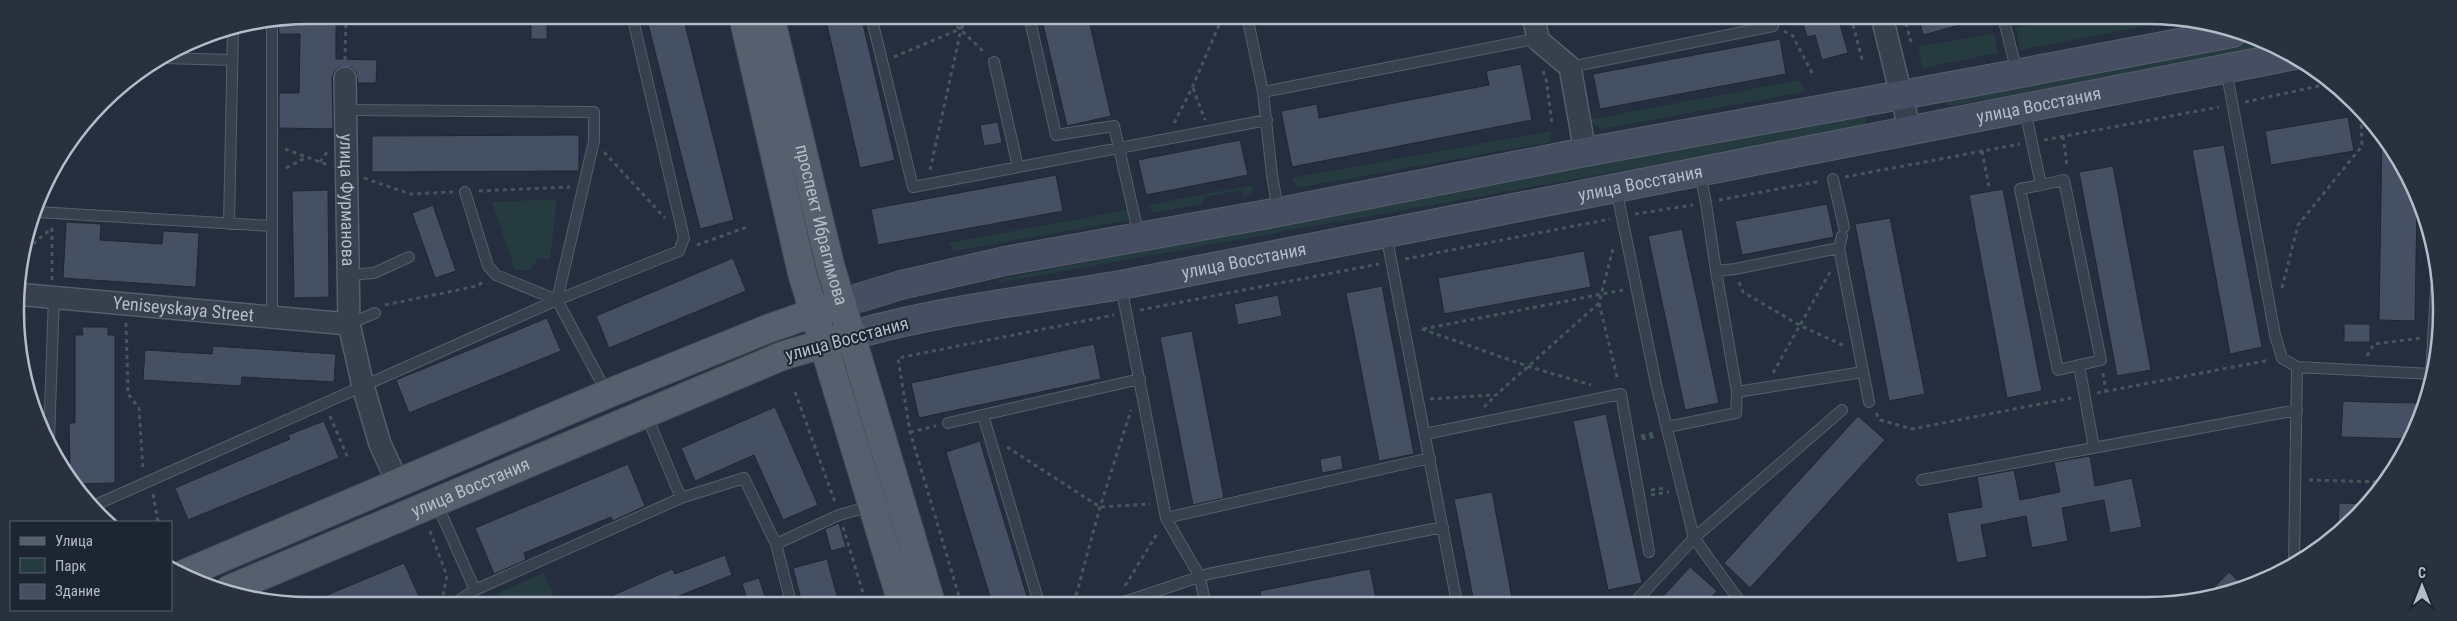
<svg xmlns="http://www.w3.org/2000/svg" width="2457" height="621" viewBox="0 0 2457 621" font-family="'Roboto Condensed',sans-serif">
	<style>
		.green { fill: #263b3f }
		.building { fill: #455062; stroke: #1f2735 }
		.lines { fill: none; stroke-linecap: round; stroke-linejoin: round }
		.service-casing { stroke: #565e6c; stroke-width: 12 }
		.minor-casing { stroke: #565e6c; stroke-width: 24 }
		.secondary-casing { stroke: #565e6c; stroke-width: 30 }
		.primary-casing { stroke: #414957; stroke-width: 30 }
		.path { stroke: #44585c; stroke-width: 3; stroke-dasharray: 4 4; stroke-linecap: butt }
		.service { stroke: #38404e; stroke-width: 10 }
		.minor { stroke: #38404e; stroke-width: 21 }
		.secondary { stroke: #464f61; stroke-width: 28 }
		.primary { stroke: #565f6e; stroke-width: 28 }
		.labels { text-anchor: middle; stroke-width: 4; stroke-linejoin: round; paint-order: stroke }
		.street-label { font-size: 18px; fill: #b4bbc9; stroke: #1d2533 }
		.rim { fill: none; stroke: #b4bbc9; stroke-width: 2.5 }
	</style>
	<rect width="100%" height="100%" fill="#242e3e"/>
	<path class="green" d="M2072 17 2185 18H2187L2020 50 2016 28Z
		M1994 33 1998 53 1922 68 1918 47Z
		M2247 39 2269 46 1952 106 1947 104 1946 100 1950 94Z
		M1800 80 1804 92 1602 129 1587 120Z
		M1861 113 1867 118 1864 127 998 283 999 279Z
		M1551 131 1550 142 1297 188 1292 178Z
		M1253 185 1251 195 1244 197 1242 190 1205 197 1202 204 1154 213 1148 205Z
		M557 199 550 259 538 258 530 270H515L492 202Z
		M1127 210 1129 220 954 251 949 243Z
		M544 573 555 598 542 603H500L496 594Z"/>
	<path class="building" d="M310 15H336V59L377 60 376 83H358L356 72 351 67H339L334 72 332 78 333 129 279 128V93H299L300 34H279L278 21Z
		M531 15H547V39H531Z
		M683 16 734 220 700 229 648 24Z
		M825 16H861L895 160 860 168Z
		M1041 16H1088L1111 116 1067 126Z
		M1801 17H1838L1848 53 1822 60 1815 35 1807 37Z
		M1919 17H1970L1971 22 1923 35Z
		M1780 39 1786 74 1600 109 1593 74Z
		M1521 64 1532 120 1292 167 1281 111 1317 104 1319 118 1404 101 1489 85 1486 71Z
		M2348 117 2354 151 2271 165 2265 131Z
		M998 122 1002 143 984 146 980 125Z
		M2382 132 2417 203 2415 321 2379 320Z
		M579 135V171L372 172V136Z
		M1240 140 1248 175 1146 195 1138 160Z
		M2224 145 2262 347 2230 354 2192 150Z
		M2113 166 2151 370 2117 376 2079 172Z
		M1056 175 1063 211 878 245 871 209Z
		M2003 189 2042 391 2007 398 1969 195Z
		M328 190 329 297 294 298 292 191Z
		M1827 204 1834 237 1742 255 1735 221Z
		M433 205 456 271 435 278 412 213Z
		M1890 218 1925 394 1889 401 1855 224Z
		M66 222 101 224 100 240 162 244 163 231 199 233 196 287 63 278Z
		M1682 229 1719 403 1685 410 1648 236Z
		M1584 251 1591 287 1444 314 1438 278Z
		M733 258 746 291 609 348 596 316Z
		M1382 286 1414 454 1379 461 1346 293Z
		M1278 295 1282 316 1238 325 1234 304Z
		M547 318 561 351 409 413 396 380Z
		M2344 324H2370V342H2344Z
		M82 327H108V335H115V483L73 484 62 464H70L69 423H75V335H83Z
		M1192 331 1224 498 1193 505 1160 337Z
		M1094 344 1101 379 919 418 911 383Z
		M213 346 336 354 334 382 242 377 241 386 143 380 145 350 212 354Z
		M2343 401 2364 402 2423 403 2412 439 2341 437Z
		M775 407 818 505 783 520 754 455 695 481 681 448Z
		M1606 414 1642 583 1608 590 1573 421Z
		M1858 416 1885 440 1750 588 1724 563Z
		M324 421 339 458 188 520 175 488 290 439 288 435Z
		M980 441 985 458 1029 603H992L957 489 946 452Z
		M1341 455 1343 469 1322 473 1320 459Z
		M2090 456 2095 486 2132 478 2142 527 2110 533 2104 500 2062 508 2068 541 2032 548 2026 516 1981 525 1987 557 1957 563 1947 513 1982 507 1977 477 2014 470 2020 500 2060 492 2054 462Z
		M628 464 645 506 613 521 611 517 524 553 526 560 494 574 475 528Z
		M1492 492 1513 603H1474L1471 587 1454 499Z
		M2339 503 2367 504 2355 520 2338 532Z
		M839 523 846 547 831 551 825 529Z
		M725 555 732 575 661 603H596L672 569 675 574Z
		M827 559 839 603H802L793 568Z
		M404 563 422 603H308Z
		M1690 567 1717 591 1705 603H1657Z
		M1370 569 1377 603H1262L1260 591Z
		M2229 572 2243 586 2205 597Z
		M759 578 767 603H748L742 583Z"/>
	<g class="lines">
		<defs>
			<path id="service" d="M871 16 913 187 1267 120
				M1029 16 1056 135 1114 126 1139 236
				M1247 16 1263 92 1272 175 1278 210
				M2003 17 2017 72
				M164 58 232 60
				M994 62 1018 167
				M1570 67 1773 26 1771 17
				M2226 69 2275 335 2282 358 2297 367
				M1263 92 1529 40 1539 41
				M345 110 594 112V141L557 300
				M2025 110 2041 185 2020 189 2058 370 2101 360 2064 180 2041 185
				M1700 174 1706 203 1716 271 1735 269 1839 248
				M1833 179 1844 227
				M1616 188 1656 384 1694 538 1741 603
				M465 192 488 266 496 275 557 300 607 393
				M37 212 272 226
				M229 224 233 30
				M1386 234 1457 603
				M1842 236 1839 248 1869 402
				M1716 271 1737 392 1863 372
				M348 275 374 273 409 257
				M1121 286 1166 518
				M272 315V23
				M349 324 375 313
				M2079 365 2094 448
				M2431 374 2436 289
				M646 414 681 498 744 478 776 544 839 515 871 506
				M983 415 1039 603
				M948 423 1140 379
				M1667 427 1736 413 1737 392
				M1425 434 1621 394 1649 552
				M49 439 54 297
				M1922 480 2297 410
				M437 504 475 590
				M93 506 557 300 679 251 684 238 632 15
				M776 544 791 603
				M2294 563 2297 367 2432 374
				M455 603 475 590 681 498
				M1121 603 1208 574 1443 527
				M1205 603 1200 577 1166 518 1430 458
				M1634 603 1694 538 1842 410"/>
			<g id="minor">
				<path d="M1533 17 1539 41 1570 67 1585 152"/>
				<path d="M1882 17 1910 131"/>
				<path id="s1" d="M345 78 349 324 363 386 380 444 398 483"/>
				<path id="s2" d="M16 294 349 324"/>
			</g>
			<g id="secondary">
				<path d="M842 303 901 285 1005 261 1279 212 1585 152 1973 82 2232 33"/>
				<path id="s3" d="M853 335C940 310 1032 300 1121 285L2295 55"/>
			</g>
			<g id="primary">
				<path d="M743 16 802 273 902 603"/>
				<path id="s4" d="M770 16 830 265 931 603"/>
				<path d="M184 574 607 394 770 328 842 303"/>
				<path id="s5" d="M230 589 782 356 853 335"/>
			</g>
		</defs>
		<use href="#service" class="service-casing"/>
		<use href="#minor" class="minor-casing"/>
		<use href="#secondary" class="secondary-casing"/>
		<use href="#primary" class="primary-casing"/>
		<path class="path" d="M976 16 960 29 985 53
			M1851 17 1863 63
			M1906 23 1911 42
			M1784 31 1793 36 1812 73
			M894 57 960 29 946 16
			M345 60 346 15
			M1543 71 1546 78 1552 124
			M1193 88 1205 120
			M2245 102 2328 84
			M1174 123 1192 88 1222 18 1228 16
			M2063 136 2067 166
			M2044 140 2219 107
			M285 149 328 165
			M1982 151 1989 187
			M604 152 665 218
			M320 162 327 152
			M286 168 307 157
			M930 170 964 16
			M1845 177 2020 144
			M364 178 410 194 453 192
			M479 191 570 187
			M1719 200 1821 181
			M1635 214 1693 205
			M697 245 750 226
			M27 249 52 228
			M1613 249 1599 303 1618 381
			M1405 259 1610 219
			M52 280V228
			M1739 282 1743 292 1801 326 1845 346
			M2282 288 2298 225 2362 146 2361 113
			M385 305 477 286 485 281
			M1140 310 1379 264
			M126 323 128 394 139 408 143 469
			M1422 329 1530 367 1591 385
			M1423 329 1623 290
			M2367 356 2374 344 2421 338
			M1773 373 1830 272
			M2103 373 2106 392
			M795 392 835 502
			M2097 393 2270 360
			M1430 399 1496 395 1599 303
			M1484 407 1495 396
			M1876 413 1880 420 1912 429 2071 398
			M330 416 348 458
			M910 432 936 426
			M1641 436 1655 433
			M1642 439 1656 436
			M1007 447 1100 507 1150 504
			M2309 480 2383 482
			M1651 490 1667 488
			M153 494 158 522
			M1651 495 1669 492
			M843 527 866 603
			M430 531 447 576 443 595
			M1125 586 1158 532
			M961 603 910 432 898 358 1114 315
			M1074 603 1100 507 1131 410"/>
		<use href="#service" class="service"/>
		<use href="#minor" class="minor"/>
		<use href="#secondary" class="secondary"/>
		<use href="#primary" class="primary"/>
	</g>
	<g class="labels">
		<g class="street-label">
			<text dy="6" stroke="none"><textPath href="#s3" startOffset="1208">улица Восстания</textPath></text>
			<text dy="6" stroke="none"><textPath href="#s3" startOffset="802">улица Восстания</textPath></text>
			<text dy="6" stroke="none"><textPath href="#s1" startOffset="122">улица Фурманова</textPath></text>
			<text dy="6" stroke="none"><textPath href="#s4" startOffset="215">проспект Ибрагимова</textPath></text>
			<text dy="6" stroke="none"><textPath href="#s3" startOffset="398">улица Восстания</textPath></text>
			<text dy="6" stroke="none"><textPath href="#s2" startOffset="168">Yeniseyskaya Street</textPath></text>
			<text transform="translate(847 339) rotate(-15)" y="6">улица Восстания</text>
			<text dy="6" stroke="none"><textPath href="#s5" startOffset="261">улица Восстания</textPath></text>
		</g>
	</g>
	<path d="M0 0H2457V621H0ZM310 24H2147A286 286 0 0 1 2433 310V311A286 286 0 0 1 2147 597H310A286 286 0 0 1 24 311V310A286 286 0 0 1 310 24Z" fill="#29313f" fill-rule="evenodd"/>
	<path class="rim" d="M310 24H2147A286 286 0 0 1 2433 310V311A286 286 0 0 1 2147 597H310A286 286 0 0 1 24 311V310A286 286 0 0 1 310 24Z"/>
	<rect x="10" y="521" width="162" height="90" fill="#1d2533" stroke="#59616f"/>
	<rect x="20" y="537" width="25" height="8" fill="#565f6e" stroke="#59616f"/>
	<text x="55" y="546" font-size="15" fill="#b4bbc9">Улица</text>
	<rect x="20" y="558" width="25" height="15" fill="#263b3f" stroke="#59616f"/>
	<text x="55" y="571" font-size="15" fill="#b4bbc9">Парк</text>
	<rect x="20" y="584" width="25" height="15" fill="#455062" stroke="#59616f"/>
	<text x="55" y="596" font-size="15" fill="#b4bbc9">Здание</text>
	<g transform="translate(2422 586)" stroke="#1d2533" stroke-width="4" paint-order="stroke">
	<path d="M0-4L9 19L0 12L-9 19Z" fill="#b4bbc9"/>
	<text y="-8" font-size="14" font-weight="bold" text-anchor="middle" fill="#b4bbc9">С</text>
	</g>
</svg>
